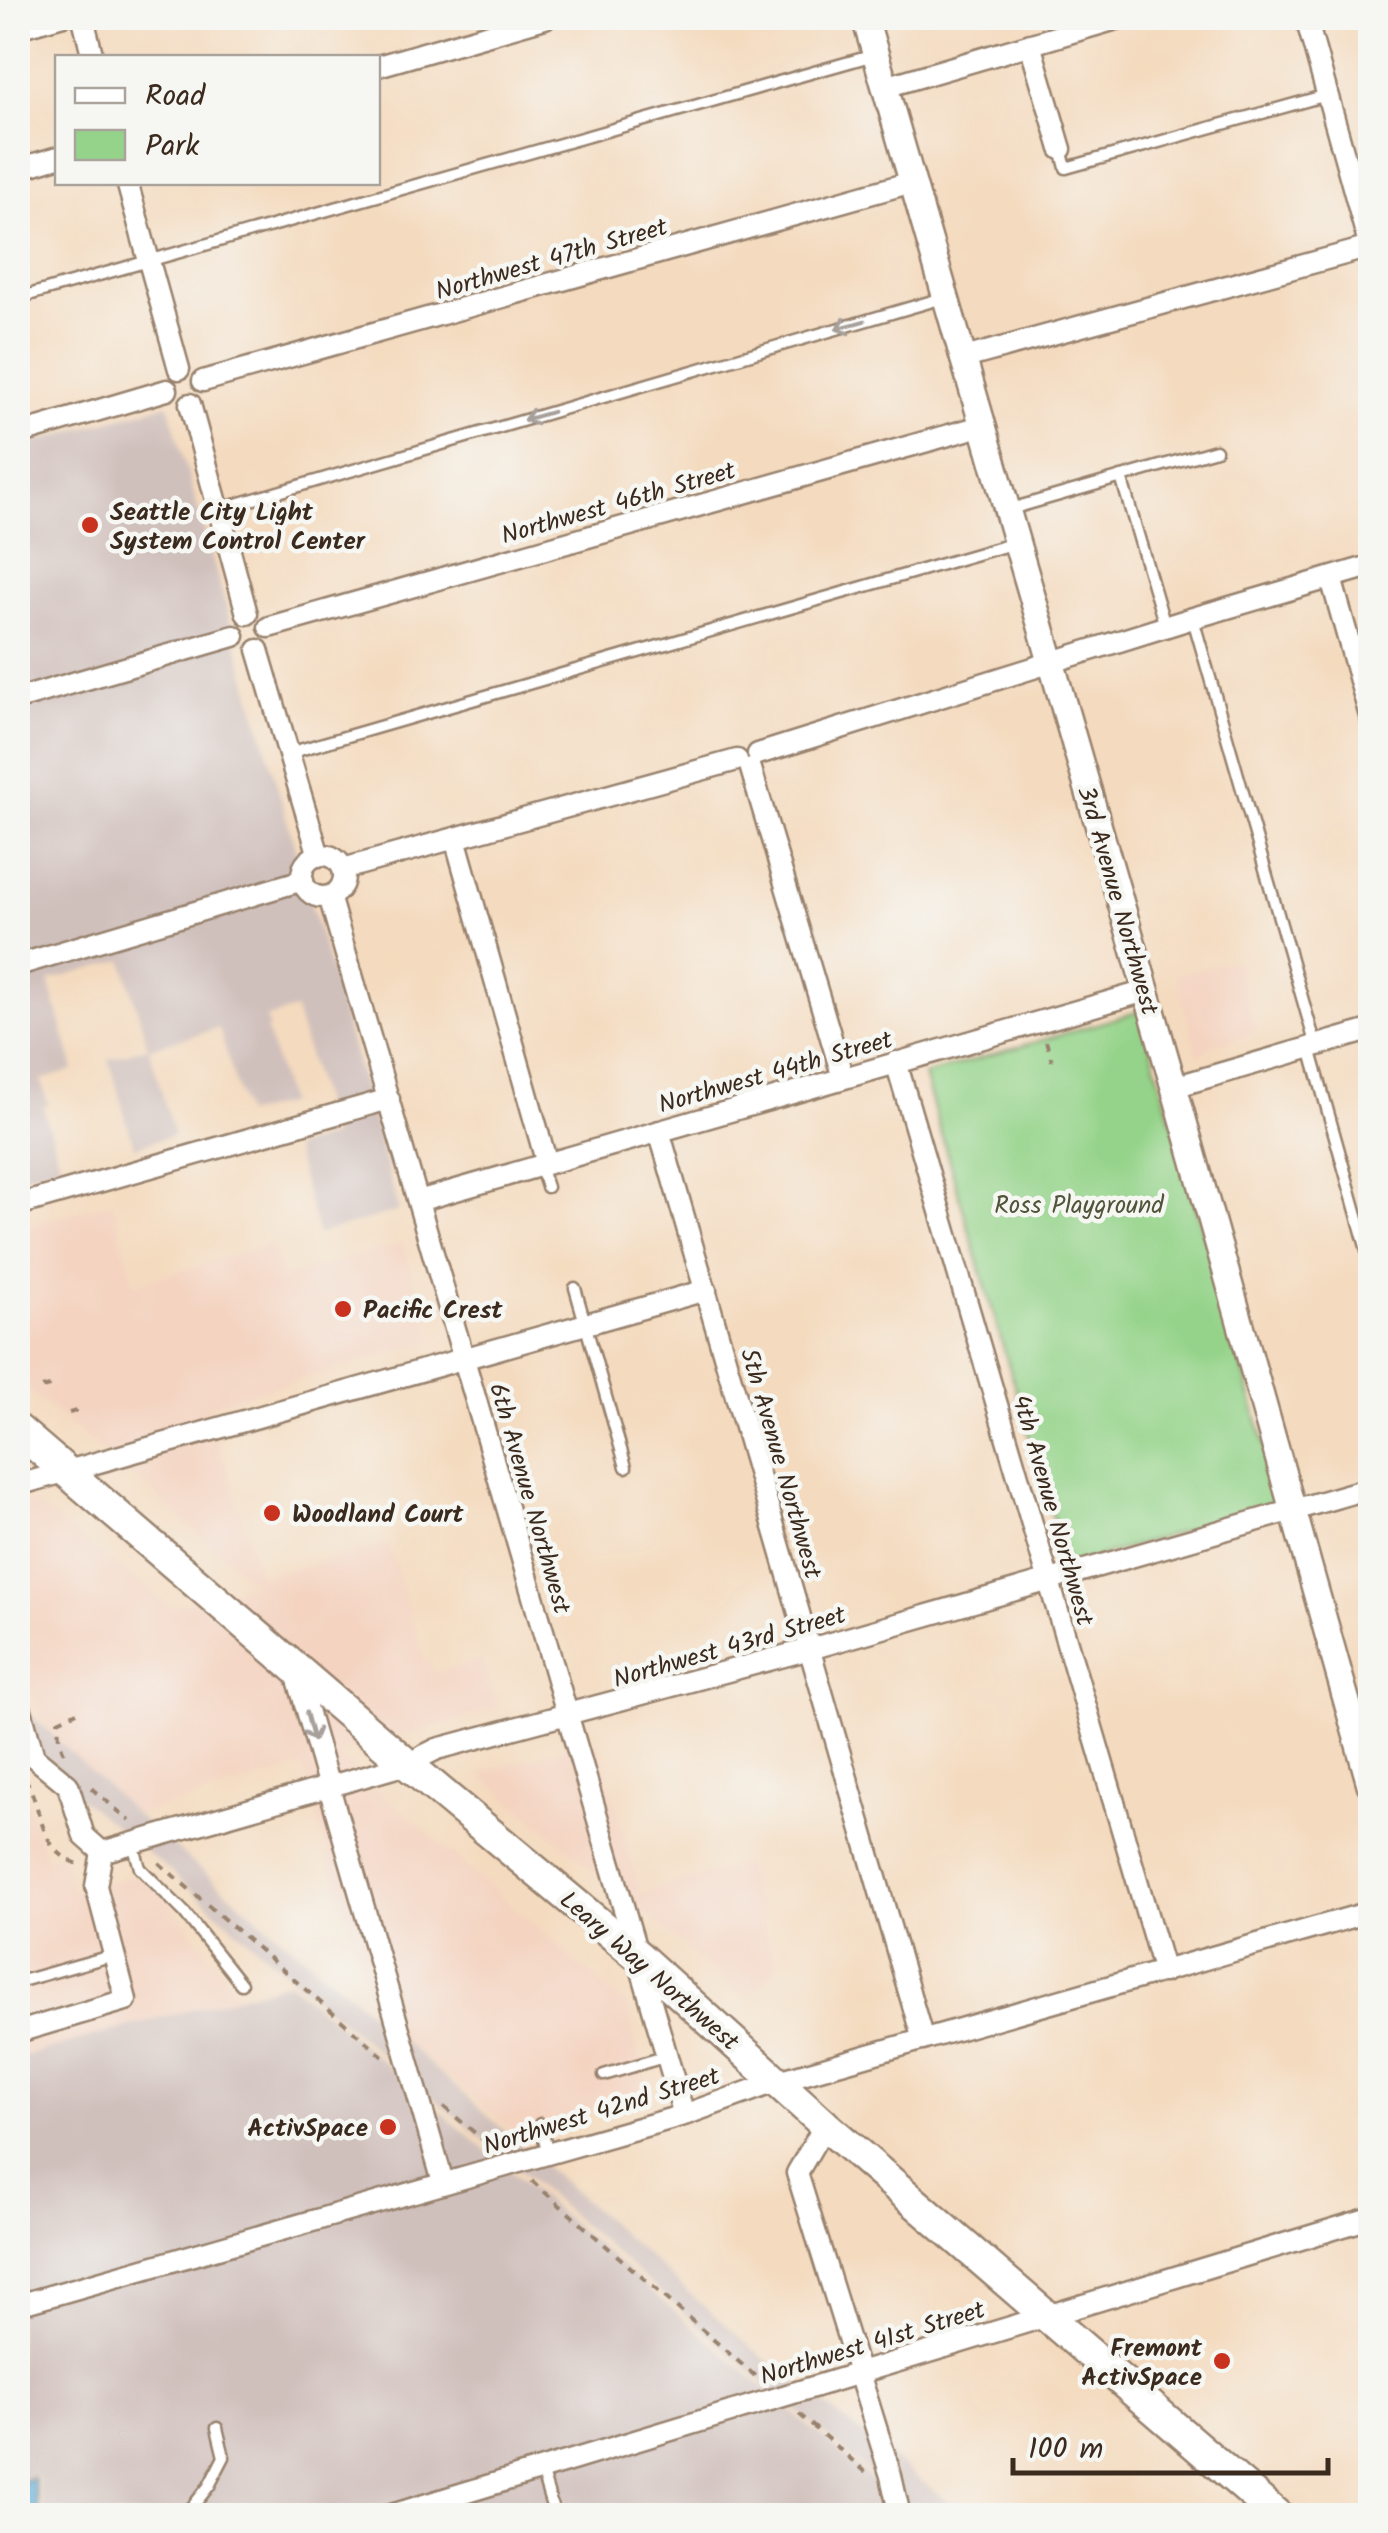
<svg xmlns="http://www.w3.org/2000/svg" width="1388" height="2533" viewBox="0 0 1388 2533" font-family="Kalam,sans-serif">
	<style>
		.built { fill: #f4d3c0 }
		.industrial { fill: #d0c0bc }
		.green { fill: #94d389; stroke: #687e54; stroke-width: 2.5 }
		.water { fill: #5aa9d4; stroke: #4a6a79; stroke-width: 2.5 }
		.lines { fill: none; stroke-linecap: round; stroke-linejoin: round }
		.service-casing { stroke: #98826e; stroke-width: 15 }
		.minor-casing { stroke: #98826e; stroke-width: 25 }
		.tertiary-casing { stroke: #98826e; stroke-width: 30 }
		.secondary-casing { stroke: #98826e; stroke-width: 35 }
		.path { stroke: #98826e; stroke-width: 4; stroke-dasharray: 8 8; stroke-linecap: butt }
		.service { stroke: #fff; stroke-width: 10 }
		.minor { stroke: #fff; stroke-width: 20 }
		.tertiary { stroke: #fff; stroke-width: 25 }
		.secondary { stroke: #fff; stroke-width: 30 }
		.oneway { stroke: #a79f9a }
		.poi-dot { fill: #c8321e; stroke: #f6f6f2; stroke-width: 4 }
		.labels { text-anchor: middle; stroke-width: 9; stroke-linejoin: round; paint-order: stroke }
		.street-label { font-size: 25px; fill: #3b2a1e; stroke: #f6f6f2 }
		.poi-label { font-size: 25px; font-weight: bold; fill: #3b2a1e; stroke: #f6f6f2; text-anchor: start }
		.park-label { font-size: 25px; fill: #515439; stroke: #f6f6f2 }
	</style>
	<rect width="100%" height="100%" fill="#f6f6f2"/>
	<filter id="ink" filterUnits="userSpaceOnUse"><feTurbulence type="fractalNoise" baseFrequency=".01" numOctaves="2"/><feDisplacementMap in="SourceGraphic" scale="20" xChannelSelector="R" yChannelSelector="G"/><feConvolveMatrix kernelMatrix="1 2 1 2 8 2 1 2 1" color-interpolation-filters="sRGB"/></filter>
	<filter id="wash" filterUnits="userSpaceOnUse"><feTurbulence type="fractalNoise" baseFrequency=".0048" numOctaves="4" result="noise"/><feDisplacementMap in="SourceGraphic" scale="40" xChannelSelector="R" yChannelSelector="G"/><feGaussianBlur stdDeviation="2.25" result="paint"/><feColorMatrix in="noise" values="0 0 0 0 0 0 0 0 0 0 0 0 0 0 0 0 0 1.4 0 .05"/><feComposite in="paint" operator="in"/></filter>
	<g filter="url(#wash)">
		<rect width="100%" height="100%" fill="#f4dabe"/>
		<path class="built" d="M1235 959 1256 1033 1210 1046 1199 1056 1175 976Z
			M112 1202 135 1284 272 1244 282 1277 403 1243 432 1341 208 1406 260 1578 388 1543 425 1662H430L434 1673 482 1660 497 1709 337 1754 627 2006 649 2094 514 2132 377 2018 302 1767 136 1815 48 1731 42 1721 18 1646V1506L32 1501 171 1608 254 1583 137 1479 18 1382V1228Z
			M597 1738 641 1893 745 1863 777 1968 747 2000 479 1773Z
			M18 1776 22 1780 45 1858 62 1854 73 1892 147 1872 240 1996 18 2058Z"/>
		<path class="industrial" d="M168 404 399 1211 318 1234 293 1148 332 1137 295 1010 266 1018 269 1028 266 1029 288 1103 245 1115 219 1028 149 1048 174 1135 134 1147 109 1059 148 1047 123 960 49 981 74 1070 41 1080 48 1104 43 1108 60 1166 18 1177V447Z
			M18 1702 136 1815 377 2018 748 2345 965 2515H917L511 2163 391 2063 159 1862 18 1749Z
			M289 1982 913 2515 45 2516 37 2476 18 2479V2058Z"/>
		<path class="green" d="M1140 1011 1281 1502 1067 1566 924 1075Z"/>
		<path class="water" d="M33 2478 40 2514 18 2515V2482Z"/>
	</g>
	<g filter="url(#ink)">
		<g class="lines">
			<defs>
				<path id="service" d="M18 33 71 18
					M1061 149 1066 168 1327 95
					M18 298 874 55
					M1121 477 1165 626
					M220 509 943 298
					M1007 510 1216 450
					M1193 619 1316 1046
					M289 753 1015 543
					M1310 1048 1370 1261
					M540 1166 547 1187
					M575 1288 626 1467
					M133 1844 140 1868 184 1912 241 1984
					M18 1982 114 1955
					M604 2075 667 2056
					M540 2124 548 2153
					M541 2470 555 2516
					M185 2516 209 2486 224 2457 217 2428"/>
				<path id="minor" d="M83 18 93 58
					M1306 18 1370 248
					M1030 44 1061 149
					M378 66 545 18
					M885 87 1120 18
					M18 169 58 157
					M127 182 179 369
					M961 359 1370 247
					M203 381 912 182
					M190 404 247 614
					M18 434 167 390
					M1331 578 1370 716
					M269 627 981 426
					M258 650 319 856
					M18 699 234 636
					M758 754 1193 618 1370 566
					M751 769 843 1078
					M455 838 547 1164
					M302 876a21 21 0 1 1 42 0a21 21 0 1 1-42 0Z
					M343 869 737 760
					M329 896 684 2115
					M18 965 303 880
					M896 1062 1164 1972
					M1174 1087 1370 1030
					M659 1131 923 2040
					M418 1201 1146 991
					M18 1205 389 1099
					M18 1485 706 1290
					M295 1669 443 2182
					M18 1700 34 1757 68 1785 84 1836 102 1852
					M102 1852 407 1764 437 1749 810 1649 1370 1488
					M18 2032 126 2000 96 1886 102 1852
					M825 2125 797 2173 891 2476 900 2516
					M18 2305 684 2115 778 2081 1370 1912
					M388 2516 1370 2218"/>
				<path id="tertiary" d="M865 18 1174 1087 1370 1784"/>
				<path id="secondary" d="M18 1430 407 1764 637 1955 825 2125 1278 2516"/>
			</defs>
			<use href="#service" class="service-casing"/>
			<use href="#minor" class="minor-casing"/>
			<use href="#tertiary" class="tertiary-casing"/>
			<use href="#secondary" class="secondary-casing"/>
			<path class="path" d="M1046 1041 1052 1061
				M42 1388 53 1385
				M69 1413 80 1410
				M64 1753 59 1740 58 1721 77 1712
				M25 1778C44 1811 38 1853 82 1865
				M91 1788 130 1821
				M159 1863 386 2059
				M444 2107 494 2149
				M532 2181 762 2382
				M799 2414 868 2474
				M941 2516 948 2510 955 2516"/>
			<use href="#service" class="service"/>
			<use href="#minor" class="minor"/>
			<use href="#tertiary" class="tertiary"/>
			<use href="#secondary" class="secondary"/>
		</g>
		<defs><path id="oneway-shaft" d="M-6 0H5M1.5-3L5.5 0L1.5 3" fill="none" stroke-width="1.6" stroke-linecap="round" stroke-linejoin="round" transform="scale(2.5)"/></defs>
		<g class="oneway">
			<use href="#oneway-shaft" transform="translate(850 325) rotate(164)"/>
			<use href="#oneway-shaft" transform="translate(538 416) rotate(164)"/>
			<use href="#oneway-shaft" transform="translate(310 1727) rotate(75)"/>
		</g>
	</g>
	<g class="poi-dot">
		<circle cx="90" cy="525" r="10"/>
		<circle cx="343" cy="1309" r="10"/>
		<circle cx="272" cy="1513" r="10"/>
		<circle cx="388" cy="2127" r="10"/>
		<circle cx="1222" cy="2361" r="10"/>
	</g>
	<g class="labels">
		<g class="street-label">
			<text transform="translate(551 258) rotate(-16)" y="9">Northwest 47th Street</text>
			<text transform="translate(618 502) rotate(-16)" y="9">Northwest 46th Street</text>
			<text transform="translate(1119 900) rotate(74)" y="9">3rd Avenue Northwest</text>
			<text transform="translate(775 1071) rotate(-16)" y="9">Northwest 44th Street</text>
			<text transform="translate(782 1463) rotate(74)" y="9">5th Avenue Northwest</text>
			<text transform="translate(531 1498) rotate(74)" y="9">6th Avenue Northwest</text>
			<text transform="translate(1054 1510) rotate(74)" y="9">4th Avenue Northwest</text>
			<text transform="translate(729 1646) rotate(-16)" y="9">Northwest 43rd Street</text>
			<text transform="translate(650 1970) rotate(41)" y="9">Leary Way Northwest</text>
			<text transform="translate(601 2110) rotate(-17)" y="9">Northwest 42nd Street</text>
			<text transform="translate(872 2342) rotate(-17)" y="9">Northwest 41st Street</text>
		</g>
		<g class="poi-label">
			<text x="110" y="520">Seattle City Light<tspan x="110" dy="29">System Control Center</tspan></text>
			<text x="363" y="1318">Pacific Crest</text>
			<text x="292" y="1522">Woodland Court</text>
			<text x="368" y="2136" text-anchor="end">ActivSpace</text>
			<text x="1202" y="2356" text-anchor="end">Fremont<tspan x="1202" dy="29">ActivSpace</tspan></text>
		</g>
		<g class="park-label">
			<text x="1079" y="1213">Ross Playground</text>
		</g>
	</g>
	<rect width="1388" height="2533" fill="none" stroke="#f6f6f2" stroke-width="60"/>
	<rect x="55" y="55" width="325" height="130" fill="#f6f6f2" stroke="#aba49d" stroke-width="2.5"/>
	<rect x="75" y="88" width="50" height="15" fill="#ffffff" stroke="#aba49d" stroke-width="2.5"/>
	<text x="145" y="105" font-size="30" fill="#3b2a1e">Road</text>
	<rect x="75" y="130" width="50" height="30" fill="#94d389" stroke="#aba49d" stroke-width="2.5"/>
	<text x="145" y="155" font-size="30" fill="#3b2a1e">Park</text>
	<path d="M1013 2458v15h315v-15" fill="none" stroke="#3b2a1e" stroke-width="5"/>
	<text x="1028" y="2458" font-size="30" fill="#3b2a1e" stroke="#f6f6f2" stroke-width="8" paint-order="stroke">100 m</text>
</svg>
